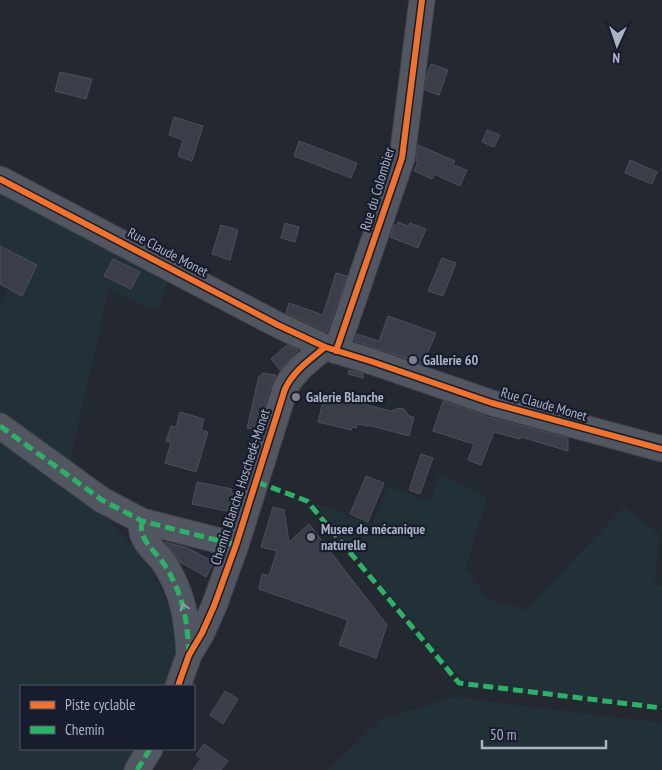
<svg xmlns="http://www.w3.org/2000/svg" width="662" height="770" viewBox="0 0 662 770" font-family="'PT Sans Narrow',sans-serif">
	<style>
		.green { fill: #213137 }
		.building { fill: #3b3e48; stroke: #4b4f5a }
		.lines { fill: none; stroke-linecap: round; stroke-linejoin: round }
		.minor-casing { stroke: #40434b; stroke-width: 27 }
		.minor { stroke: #525660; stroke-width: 25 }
		.quiet { stroke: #2db169; stroke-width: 5; stroke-dasharray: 10 5; stroke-linecap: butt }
		.cycleway-casing { stroke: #171d2c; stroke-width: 9 }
		.cycleway { stroke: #ef722f; stroke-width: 6 }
		.oneway { stroke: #959bac }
		.poi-dot { fill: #7c8291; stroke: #171d2c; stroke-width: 2 }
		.labels { text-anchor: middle; stroke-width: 4.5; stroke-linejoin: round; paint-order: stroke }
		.street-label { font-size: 14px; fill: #abb2c5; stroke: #171d2c }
		.poi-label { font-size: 14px; font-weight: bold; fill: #abb2c5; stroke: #171d2c; text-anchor: start }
	</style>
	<rect width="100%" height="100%" fill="#242831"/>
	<path class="green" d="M0 188 170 275 158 312 109 289 69 465 0 414V305L9 289 22 295 37 265 0 246Z
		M0 441 104 515 148 562 171 610 177 673 172 686H21V749H141L124 770H0Z
		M439 474 487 497 466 567 487 599 526 609 624 507 659 534 655 584 662 586V705L480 688 457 673 447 663 313 502 372 525 387 486 430 502Z
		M458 696 483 701 662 723V770H328L381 719Z"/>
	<path class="building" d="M431 64 448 70 439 95 425 90 427 74Z
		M60 72 92 79 86 99 55 91Z
		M174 117 203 126 192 161 178 156 183 140 169 135Z
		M487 130 500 135 494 147 482 142Z
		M299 141 357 163 351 178 294 156Z
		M418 145 455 161 453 165 467 170 460 186 434 174 432 179 414 171 418 162 416 161Z
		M630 160 657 172 652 184 625 173Z
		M398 222 408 226 410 223 426 229 418 248 390 237 394 225H397Z
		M285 223 299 227 295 242 281 238Z
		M221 225 238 230 230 260 212 254Z
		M0 246 37 265 22 296 0 284Z
		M442 258 456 263 443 296 428 291Z
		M113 259 140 272 131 289 104 276Z
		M336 273 347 276 327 332 286 313 289 303 323 315Z
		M388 316 436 333 423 364 355 341 357 334 379 341Z
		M287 345 298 350 280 370 271 359Z
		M349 370 363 374V378L348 374Z
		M262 373 276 375 271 385 257 430 247 428 259 376H262Z
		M324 397 350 404 351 401 391 411 399 408 404 409 409 416 414 417 409 436 368 425V426L357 424 356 428 352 427 351 430 318 422Z
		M443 401 488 417 568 438V451L521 437 520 439 494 432 481 465 468 460 474 444 433 431Z
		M180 412 204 419 201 430 208 432 196 472 165 463 171 443 166 441 171 426 176 427Z
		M421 454 433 458 420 494 409 490Z
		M366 476 384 483 368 522 350 514Z
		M197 482 232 489 231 493 237 494 233 508 228 507 227 511 192 504Z
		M273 507 284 510 289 542 309 524 387 625 376 658 339 645 348 620 259 589 262 574 269 576 277 551 261 547Z
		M165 542 188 548 214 562 206 577 180 562Z
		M225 691 238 699 223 724 210 715Z
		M204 744 228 761 221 770H193L201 759 196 755Z"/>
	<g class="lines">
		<defs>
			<path id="minor" d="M0 179 278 325 325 347
				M336 351 402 158 422 0
				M0 426 102 500 142 521 236 545
				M142 521C138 540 154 549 164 563 184 594 187 620 189 655
				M178 686 189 655 202 633 214 606 236 545 285 389C294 370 310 360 325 347L373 362 492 403 662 449
				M137 770 150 749"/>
		</defs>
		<use href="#minor" class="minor-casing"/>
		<use href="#minor" class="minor"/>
		<path class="quiet" d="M0 426 102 500 142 521 236 545
			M257 482 307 501 459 683 662 708
			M142 521C138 540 154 549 164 564 183 594 187 618 189 653
			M137 770 150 749"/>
		<defs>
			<path id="cycleway" d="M0 179 278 325 325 347
				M336 351 402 158 422 0
				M178 686 189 655 202 633 214 606 236 545 285 389C294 370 310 360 325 347L373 362 492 403 662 449"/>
		</defs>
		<use href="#cycleway" class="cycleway-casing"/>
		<use href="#cycleway" class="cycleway"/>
	</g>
	<defs><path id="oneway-chevron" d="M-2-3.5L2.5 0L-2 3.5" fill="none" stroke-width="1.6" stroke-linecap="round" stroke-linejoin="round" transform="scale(1.25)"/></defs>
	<use class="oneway" href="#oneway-chevron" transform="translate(184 607) rotate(-106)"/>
	<g class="poi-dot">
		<circle cx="413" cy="360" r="5"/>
		<circle cx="296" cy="397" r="5"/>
		<circle cx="311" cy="537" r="5"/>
	</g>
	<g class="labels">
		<g class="street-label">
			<text transform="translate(377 189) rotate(-73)" y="5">Rue du Colombier</text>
			<text transform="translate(168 252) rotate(28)" y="5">Rue Claude Monet</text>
			<text transform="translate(544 404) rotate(16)" y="5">Rue Claude Monet</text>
			<text transform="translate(240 487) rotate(-72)" y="5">Chemin Blanche Hoschedé-Monet</text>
		</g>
		<g class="poi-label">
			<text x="423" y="365">Gallerie 60</text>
			<text x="306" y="402">Galerie Blanche</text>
			<text x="321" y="534">Musee de mécanique<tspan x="321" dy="16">naturelle</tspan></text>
		</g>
	</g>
	<rect x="20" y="685" width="175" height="65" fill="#171d2c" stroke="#525969"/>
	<rect x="30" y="701" width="25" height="8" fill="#ef722f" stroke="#525969"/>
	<text x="65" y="710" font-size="15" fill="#abb2c5">Piste cyclable</text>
	<rect x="30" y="726" width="25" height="8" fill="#2db169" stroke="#525969"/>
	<text x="65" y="735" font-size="15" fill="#abb2c5">Chemin</text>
	<g transform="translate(617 45) rotate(183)" stroke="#171d2c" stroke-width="4" paint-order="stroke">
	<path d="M0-4L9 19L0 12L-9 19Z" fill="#abb2c5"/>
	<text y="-8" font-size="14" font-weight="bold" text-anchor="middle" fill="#abb2c5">N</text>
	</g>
	<path d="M482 740v8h124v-8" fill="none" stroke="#abb2c5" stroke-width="2.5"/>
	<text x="490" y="740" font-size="15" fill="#abb2c5" stroke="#171d2c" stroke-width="4" paint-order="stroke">50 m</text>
</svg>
